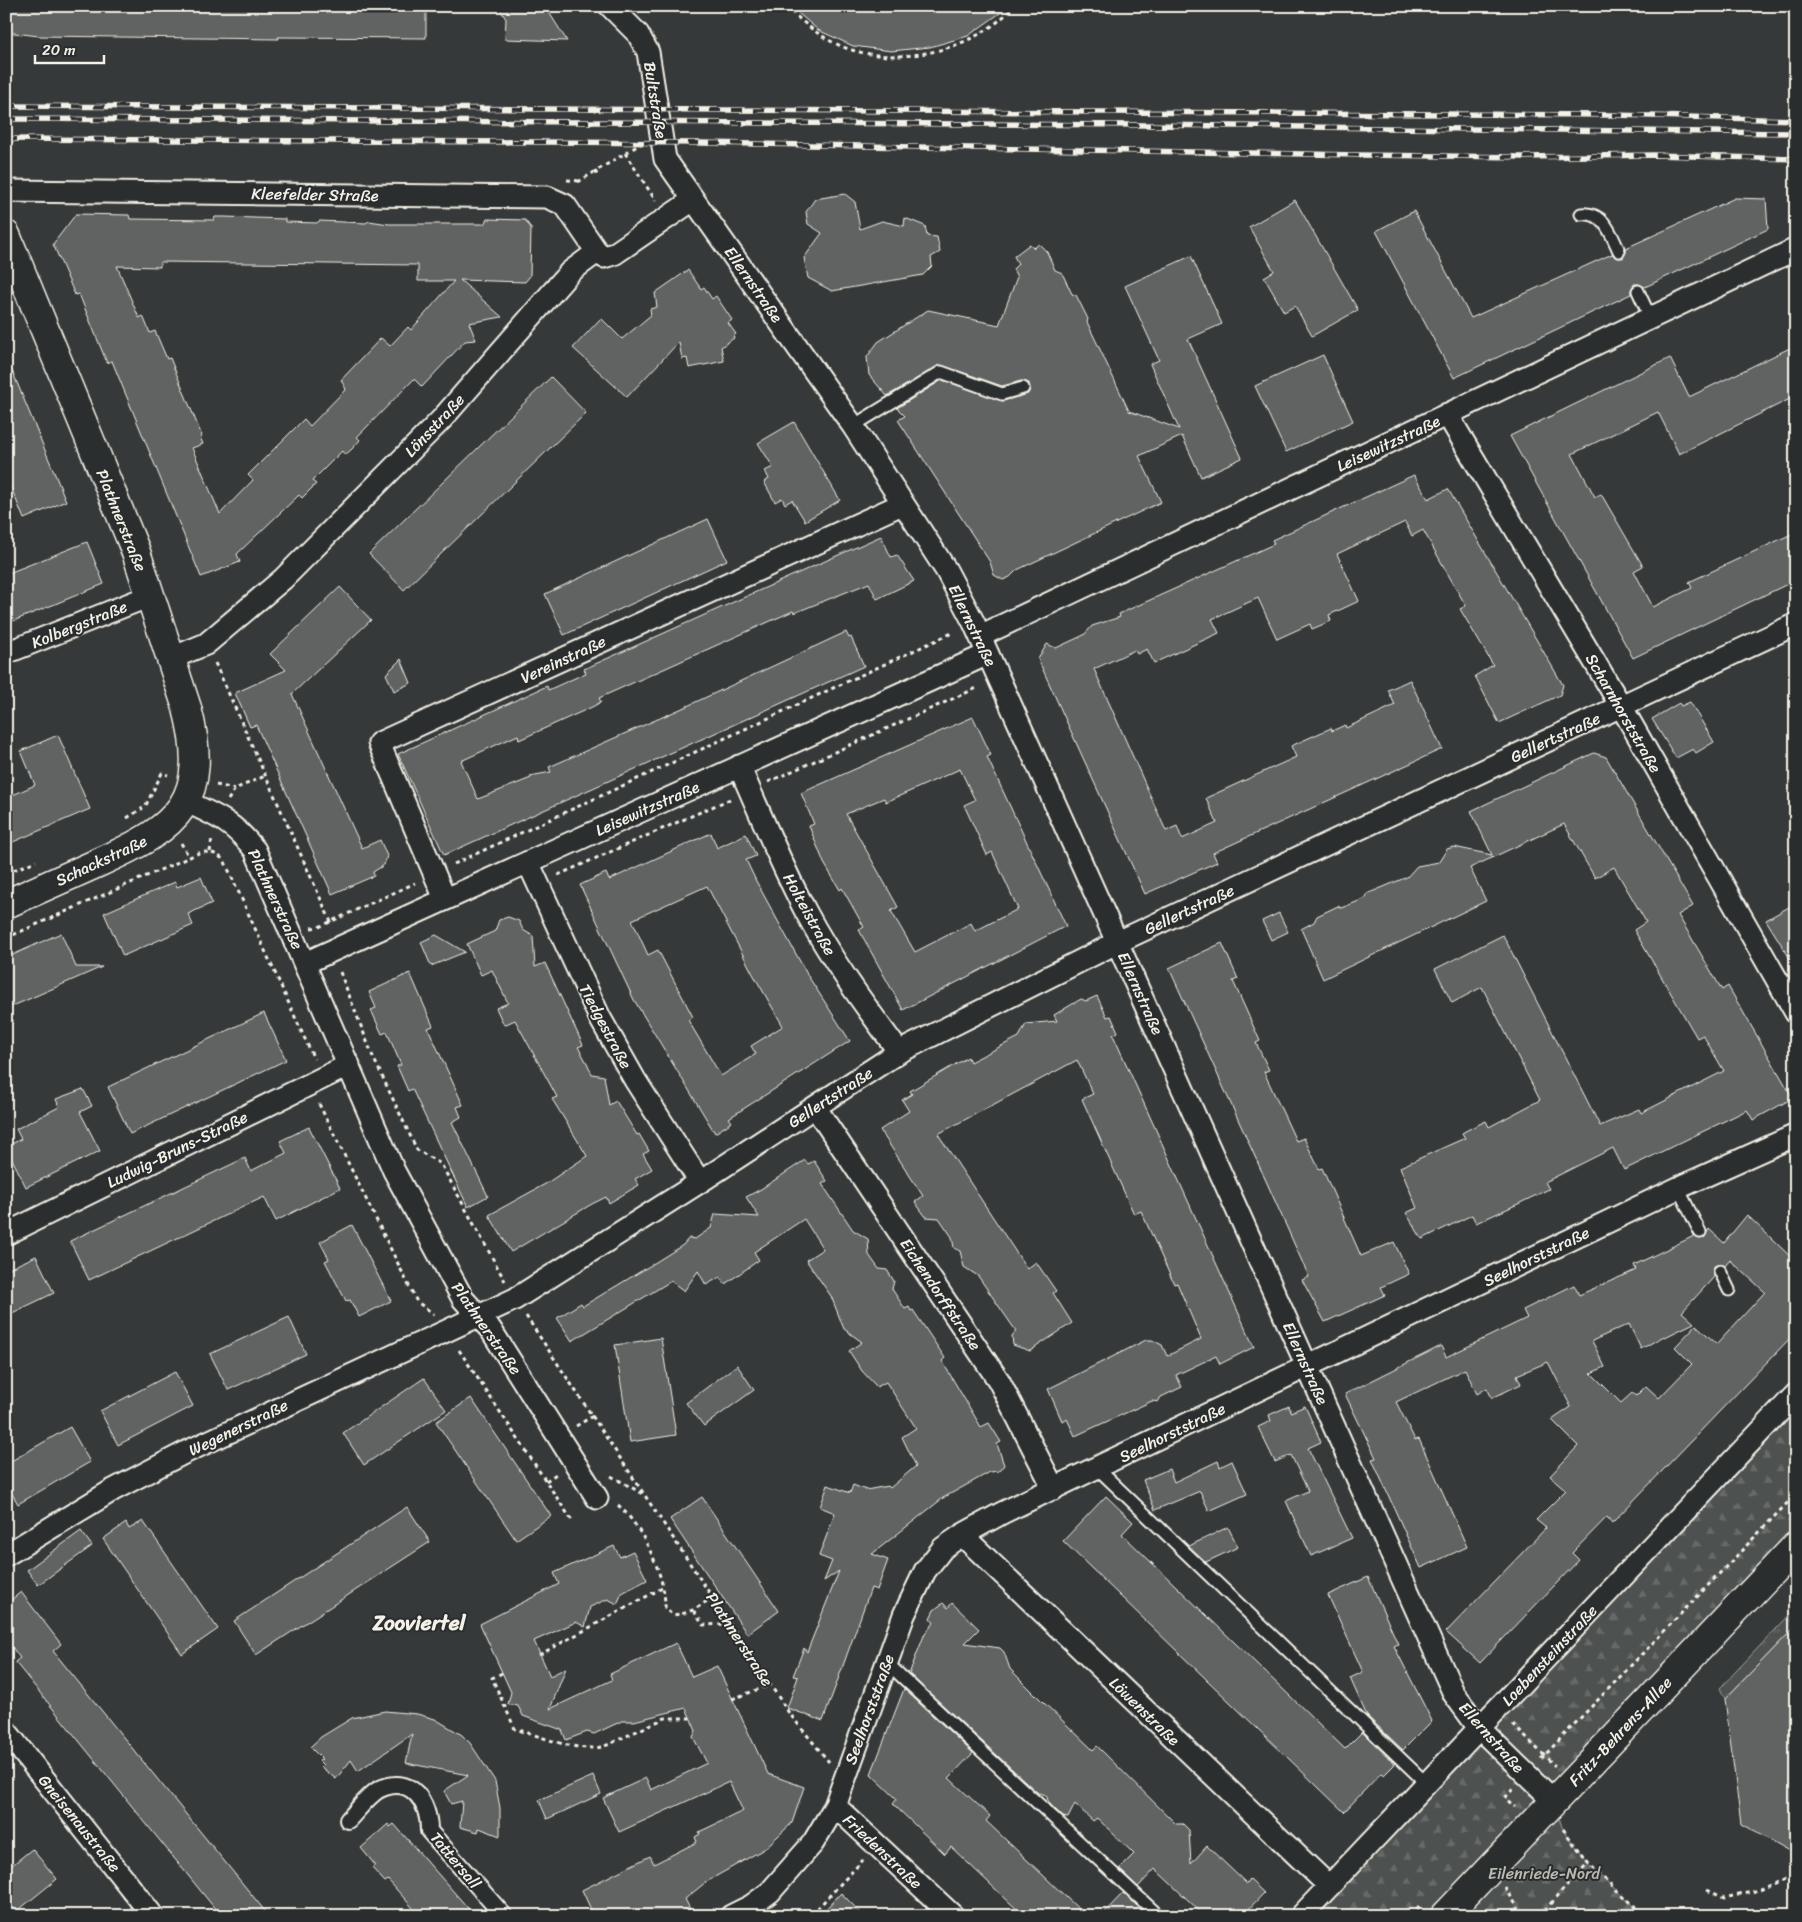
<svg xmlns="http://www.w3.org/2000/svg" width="1802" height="1922" viewBox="0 0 1802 1922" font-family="Sriracha,sans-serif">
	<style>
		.grass { fill: url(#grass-tufts); stroke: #a1a19c }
		.forest { fill: url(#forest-firs); stroke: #a1a19c }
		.building { fill: #616362; stroke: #f4f1e8; fill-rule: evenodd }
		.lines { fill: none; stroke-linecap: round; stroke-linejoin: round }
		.service-casing { stroke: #f4f1e8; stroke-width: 15 }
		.pedestrian-casing { stroke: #f4f1e8; stroke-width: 20 }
		.minor-casing { stroke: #f4f1e8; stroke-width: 25 }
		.tertiary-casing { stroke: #f4f1e8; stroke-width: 31 }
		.path { stroke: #f4f1e8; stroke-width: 3; stroke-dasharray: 4 4; stroke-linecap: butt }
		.service { stroke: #2a2d2e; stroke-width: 11 }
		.pedestrian { stroke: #2a2d2e; stroke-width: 16 }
		.minor { stroke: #2a2d2e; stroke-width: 21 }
		.tertiary { stroke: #2a2d2e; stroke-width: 28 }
		.rail-casing { stroke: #f4f1e8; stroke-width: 5.5 }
		.rail { stroke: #2a2d2e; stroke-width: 4; stroke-dasharray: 11; stroke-linecap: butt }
		.labels { text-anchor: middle; stroke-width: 4; stroke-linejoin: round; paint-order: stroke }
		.street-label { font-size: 16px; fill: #f4f1e8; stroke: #2a2d2e }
		.park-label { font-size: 16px; fill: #bab9b2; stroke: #2a2d2e }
		.district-label { font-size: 21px; font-weight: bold; fill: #f4f1e8; stroke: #2a2d2e }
	</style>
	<defs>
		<pattern id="grass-tufts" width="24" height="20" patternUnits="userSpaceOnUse" patternTransform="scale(1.25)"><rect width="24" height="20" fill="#4e514f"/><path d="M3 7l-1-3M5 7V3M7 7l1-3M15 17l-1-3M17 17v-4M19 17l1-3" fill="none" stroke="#686a68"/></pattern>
		<pattern id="forest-firs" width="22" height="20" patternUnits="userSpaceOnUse" patternTransform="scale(1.25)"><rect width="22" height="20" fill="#4e514f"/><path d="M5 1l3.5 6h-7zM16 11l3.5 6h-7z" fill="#686a68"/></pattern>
	</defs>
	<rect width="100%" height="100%" fill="#363939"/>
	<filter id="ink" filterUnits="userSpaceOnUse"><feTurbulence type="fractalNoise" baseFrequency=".02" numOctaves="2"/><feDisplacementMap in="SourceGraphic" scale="10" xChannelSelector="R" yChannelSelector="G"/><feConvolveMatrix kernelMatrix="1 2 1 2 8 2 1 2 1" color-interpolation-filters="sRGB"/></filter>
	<g filter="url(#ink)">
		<path class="grass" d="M1796 1608V1626L1725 1699 1720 1688Z"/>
		<path class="forest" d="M1796 1394V1546L1554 1801 1562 1827 1588 1864 1644 1916H1301Z"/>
		<path class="building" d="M6 6H426V38L278 37 279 39 39 36 6 32Z
			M498 6H545L567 41 505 39 506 19Z
			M790 6H1010L968 36 930 47 891 51 853 46 818 30Z
			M845 194 855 202 860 229 882 221 904 226 905 218 925 226 927 236 937 237 940 252 931 257 932 266 923 275 832 291 808 278 804 258 822 233 808 224 806 212 815 199Z
			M1735 198 1766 199 1768 229 1645 287 1639 284H1634L1631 290V294L1454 378 1376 231 1414 211 1471 318 1612 254 1618 258H1623L1626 252V248Z
			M1295 200 1358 310 1312 336 1295 306 1284 312 1264 277 1274 271 1249 227Z
			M76 214 129 215 130 219 214 220 215 217H224L285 219V222L317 223 319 221 366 223 369 221 389 224H484L487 219 525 220 531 228 530 276 525 282 460 280 502 317 469 323 476 340 465 341 422 387 414 379 357 437 360 440 352 449 345 455 342 451 312 481 316 484 302 498 299 495 237 554 240 562 201 577 112 361 107 363 79 294 75 295 53 244ZM160 262 418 265V281H454L411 330 408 327 390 346 381 338 341 380 346 389 310 426 304 419 248 475 253 480 220 514 192 448 203 444 200 437 202 436 170 358 167 359 155 331 150 333 143 316 139 318 117 266 160 267Z
			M1030 244 1034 248 1039 244 1047 252 1055 270 1062 273 1072 294 1076 295 1088 319 1087 322 1129 411 1179 429 1150 364 1159 360 1125 286 1191 256 1222 324 1188 339 1242 458 1201 477 1182 436 1139 456 1161 502 1017 570 1010 577 1003 580 994 575 990 562 898 420 905 416 897 408 942 380 1003 401 1028 394 1030 389 1029 383 1021 381 1002 386 941 365 887 396 869 375 867 357 878 342 928 310 999 325 1017 277 1013 269 1018 264 1014 256Z
			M688 270 701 289 704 287 712 299 716 296 732 320 728 323 736 334 733 336 734 338 721 347 724 361 689 368 687 358 682 359 679 342 627 397 573 348 601 318 622 339 651 315 650 309 657 307 655 293Z
			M1796 345V396L1679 454 1658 412 1572 454 1595 497 1601 494 1643 566 1634 571 1653 607 1692 588 1689 582 1796 532V580L1633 658 1510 436 1670 358 1689 397Z
			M1323 355 1353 421 1286 452 1255 386Z
			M6 356 66 501 24 519 6 475Z
			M551 377 586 413 404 590 369 554Z
			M794 422 840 500 805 521 792 500 785 504 782 498 775 502 764 482 769 479 765 471 773 467 758 443Z
			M1414 475 1428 499 1448 489 1563 685 1560 695 1499 723 1475 676 1493 665 1460 609 1466 606 1423 530 1412 536 1405 522 1337 554 1359 601 1329 615 1331 621 1312 629 1310 624 1277 639 1258 598 1212 619 1219 633 1154 663 1147 649 1137 654 1135 650 1094 669 1166 831 1177 826 1182 839 1217 823 1206 798 1296 757 1291 746 1331 728 1332 731 1345 725 1346 728 1395 705 1388 690 1410 680 1442 749 1213 853 1217 862 1145 894 1038 659 1047 644 1056 648 1084 635 1092 626 1120 617 1119 614 1274 544 1272 540Z
			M708 519 727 560 564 635 545 594Z
			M881 536 891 557 897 555 914 581 877 599 869 583 794 613 793 611 599 698 601 702 592 707 519 740 518 735 461 761 478 799 531 778 530 776 551 772 549 767 685 707 846 632 849 638 851 637 864 666 444 855 398 754 547 686 548 690 586 673 584 669Z
			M87 542 104 584 6 624V574Z
			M340 587 371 620 292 694 362 848 380 840 387 856 384 865 373 872 374 876 332 894 256 725 250 727 235 693 286 670 270 654Z
			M401 659 411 683 394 691 386 674Z
			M1690 702 1714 742 1696 753 1693 749 1676 758 1652 719 1679 703 1681 706Z
			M973 717 991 755 987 757 1066 926 903 1010 859 930 864 927 842 888 840 890 824 863 809 826 814 824 801 793ZM960 769 975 800 964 805 987 855 992 852 1018 909 975 931 971 923 915 952 891 911 898 907 846 814 884 798 886 802Z
			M58 735 90 809 6 845V798L35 785 21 751Z
			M1594 753 1606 757 1693 906 1678 915 1722 990 1728 986 1793 1098 1753 1120 1747 1110 1624 1170 1613 1148 1545 1182 1549 1189 1518 1204 1476 1223 1472 1215 1422 1239 1406 1213 1417 1208 1400 1167 1465 1138 1462 1133 1471 1128 1486 1121 1489 1127 1540 1100 1482 987 1452 1003 1435 969 1503 935 1600 1126 1639 1109 1641 1113 1724 1071 1703 1035 1697 1038 1634 930 1646 922 1614 867 1595 878 1564 824 1470 868 1486 901 1323 979 1301 929 1314 922 1317 916 1338 906 1341 908 1354 903 1366 898 1367 894 1407 877 1417 866 1439 862 1447 849 1454 847 1492 855 1471 811Z
			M711 833 717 848 746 834 756 856 746 860 756 881 808 976 850 1041 729 1118 732 1122 715 1133 634 1000 580 885 606 873 609 880ZM707 886 753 974 783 1026 751 1046 756 1054 721 1076 688 1020 693 1017 658 950 648 955 632 920Z
			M201 877 212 903 188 914 193 925 123 956 104 913 175 882 177 887Z
			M1796 903V968L1766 920Z
			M1279 913 1288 932 1271 940 1262 921Z
			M508 917 519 921 523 930 533 936 535 967 545 963 583 1045 578 1047 587 1063 592 1074 604 1076 609 1105 616 1101 637 1135 639 1134 649 1151 643 1154 652 1169 635 1179 639 1185 609 1203 606 1197 592 1204 511 1252 489 1215 547 1183 587 1156 552 1099 557 1097 515 1020 504 1025 496 1008 508 1003 492 970 481 975 467 944 495 931 499 920Z
			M61 933 76 967H102L6 1009V958Z
			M436 935 465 952 431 966 421 942Z
			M1222 943 1238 979 1233 981 1260 1041 1256 1043 1269 1070 1264 1072 1296 1141 1304 1138 1319 1169 1322 1168 1361 1256 1394 1242 1409 1274 1381 1287 1385 1295 1325 1322 1302 1280 1309 1277 1267 1183 1169 968Z
			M410 973 433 1026 428 1028 463 1105 457 1107 461 1117 452 1122 488 1196 468 1207 412 1089 408 1091 397 1066 401 1065 387 1032 382 1034 371 1010 376 1008 369 992Z
			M1097 996 1107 1017 1111 1016 1118 1032 1113 1035 1254 1347 1220 1364 1216 1356 1176 1375 1182 1387 1161 1397 1158 1402 1152 1401 1075 1436 1067 1419 1062 1421 1048 1389 1146 1340H1152L1162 1345 1167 1356 1201 1339 1177 1283 1174 1284 1141 1211 1134 1214 1082 1099 1093 1094 1077 1060 938 1134 1027 1269 1036 1262 1056 1291 1053 1293 1072 1323 1030 1351 1013 1345 1012 1336 1016 1331 978 1276 964 1267 960 1251 954 1248 952 1237 939 1218 926 1217 915 1202 923 1196 880 1130 909 1111 902 1100 912 1094 910 1091 968 1057 970 1062 1019 1037 1026 1024 1057 1021 1054 1015 1081 999 1086 1001Z
			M264 1013 286 1060 130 1134 108 1087Z
			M83 1089 92 1106 80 1112 100 1151 26 1187 6 1147 21 1139 16 1129 59 1107 56 1099Z
			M309 1127 340 1188 276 1221 264 1197 89 1280 70 1241 245 1158 251 1171 286 1153 280 1141Z
			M805 1160 808 1164 814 1161 827 1181 822 1184 853 1230 868 1239 869 1255 879 1269 887 1270 894 1281 892 1289 905 1309 909 1307 911 1311 913 1310 945 1358 942 1361 981 1427 989 1423 1001 1442 997 1444 1004 1465 999 1471 990 1472 943 1498 872 1554 888 1560 877 1590 871 1588 823 1721 787 1708 798 1677 793 1676 804 1648 807 1652 839 1571 824 1581 832 1561 819 1556 835 1513 820 1507 828 1485 850 1493 853 1485 866 1490 888 1486 890 1488 916 1466 902 1437 916 1428 886 1382 877 1387 862 1371 849 1351 862 1342 844 1329 831 1296 806 1260 823 1249 804 1219 754 1252 759 1260 725 1284 720 1277 706 1285 698 1271 684 1291 671 1281 572 1341 557 1318 581 1303 583 1306 648 1267 683 1245 689 1238 695 1239 711 1228 715 1214 759 1217 746 1197 761 1189Z
			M1747 1215 1796 1262V1332L1612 1523 1607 1517 1572 1553 1579 1560 1480 1663 1446 1632 1546 1528 1536 1520 1566 1490 1550 1476 1578 1446 1552 1420 1571 1407 1548 1362 1517 1375 1521 1384 1492 1398 1487 1388 1477 1394 1465 1369 1396 1402 1415 1440 1419 1439 1467 1547 1421 1568 1372 1459 1376 1458 1345 1394 1441 1346 1446 1357 1527 1318 1523 1310 1574 1285 1579 1295 1636 1270 1634 1265 1694 1236 1699 1239 1704 1238 1709 1229 1724 1243ZM1730 1260 1765 1292 1717 1344 1696 1325 1675 1347 1692 1364 1659 1398 1646 1386 1636 1396 1632 1393 1621 1403 1591 1373 1605 1367 1592 1341 1629 1324 1641 1349 1664 1336 1665 1337 1694 1323 1682 1312 1714 1277 1713 1271 1714 1266 1720 1264 1725 1266Z
			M352 1225 391 1301 359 1317 350 1300 346 1301 325 1261 329 1259 320 1242Z
			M36 1256 54 1293 6 1316V1270Z
			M289 1317 306 1354 228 1390 210 1354Z
			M661 1338 676 1435 630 1442 615 1345Z
			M737 1365 754 1390 704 1426 686 1403Z
			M175 1372 193 1406 118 1445 100 1411Z
			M424 1378 446 1410 364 1465 343 1433Z
			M471 1398 551 1516 516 1540 436 1422Z
			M1289 1406 1291 1412 1305 1406 1321 1442 1308 1448 1352 1538 1311 1556 1286 1501 1308 1491 1291 1455 1275 1462 1258 1427 1271 1421 1269 1415Z
			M70 1427 90 1462 18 1504 6 1483V1464Z
			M1218 1461 1220 1467 1232 1461 1247 1494 1209 1511 1200 1491 1155 1510 1143 1480 1169 1469 1174 1482Z
			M1106 1496 1133 1522 1122 1534 1345 1749 1362 1732 1395 1764 1384 1775 1381 1773 1344 1812 1063 1541Z
			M702 1497 779 1611 747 1634 670 1519Z
			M407 1507 430 1542 256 1655 234 1621Z
			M143 1521 218 1629 182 1654 103 1539 126 1523 129 1529Z
			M1228 1527 1238 1547 1206 1562 1189 1546Z
			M81 1531 92 1546 38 1585 27 1570Z
			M614 1546 620 1557 633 1551 647 1580 622 1593 617 1604 608 1599 590 1607 585 1627 576 1622 534 1641 550 1676 566 1668 550 1709 612 1680 610 1674 676 1643 692 1677 717 1666 768 1774 804 1787 792 1823 764 1849 706 1882 685 1899 690 1909 677 1916H594L582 1890 650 1856 654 1864 697 1842 695 1837 700 1834 699 1832 743 1811 729 1782 619 1832 603 1798 646 1778 651 1790 707 1763 693 1737 696 1731 686 1708 634 1721H622L594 1734 587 1732 566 1740 562 1730 523 1716 518 1706 508 1704 511 1692 480 1624 559 1584 554 1573Z
			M1368 1577 1398 1644 1394 1646 1432 1721 1403 1750 1367 1716 1350 1678 1363 1672 1328 1595Z
			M21 1592 61 1644 53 1651 269 1916H221L15 1662 20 1658 6 1639V1604Z
			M943 1603 948 1608 952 1603 979 1629 965 1643 1000 1648 1004 1652 1010 1669 1042 1701 1093 1750 1097 1746 1176 1824H1183L1189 1830 1191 1864 1207 1846 1247 1884 1250 1880 1264 1893 1242 1916H1205L1155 1869 1138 1887 1119 1869 1134 1854 1097 1818 1093 1821 1075 1804 1068 1818 1063 1817 1049 1803 1046 1795 1038 1793 909 1674 925 1633 934 1623 930 1618 934 1610Z
			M1796 1626V1855L1741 1824 1725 1699Z
			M904 1689 973 1753 949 1778 990 1816 986 1821 1086 1916H1024L951 1847 945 1854 893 1804 897 1799 871 1774Z
			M385 1711 417 1714 435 1719 462 1735 470 1743 495 1781 500 1808V1836L479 1828 478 1832 460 1827 462 1801 451 1804 444 1791 468 1775 406 1763 412 1734 358 1771 351 1760 336 1779 321 1767 323 1765 319 1761 322 1759 310 1747 321 1737 352 1718Z
			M593 1776 601 1794 547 1819 539 1800Z
			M388 1824 390 1827 394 1824 475 1916H420L388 1880 385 1882 372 1868 375 1865 361 1848Z
			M32 1849 57 1879 11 1916H6V1870Z
			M841 1893 864 1916H819Z
			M1123 1893 1148 1916H1101Z"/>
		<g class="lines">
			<defs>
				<path id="service" d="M1581 214C1604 211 1611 234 1619 251
					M1638 291 1650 317
					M853 426 941 372 1002 394 1023 388
					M1678 1188 1700 1232
					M1720 1271 1729 1290
					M1097 1468 1427 1784
					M887 1663 1159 1916"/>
				<path id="pedestrian" d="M348 1820C357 1811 367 1797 378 1790 411 1773 429 1802 429 1831L504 1916"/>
				<path id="minor" d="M610 6 638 34 648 52 665 159 853 426 946 570 974 623 1454 1694 1479 1728 1554 1801
					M6 191 547 197 565 205 597 252 604 257 614 254 693 200
					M1447 414 1621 706 1796 1013
					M980 636 1796 249
					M6 653 152 595
					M172 658 206 644 283 579 441 420 570 272 597 252
					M739 766C761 815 781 865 806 912 832 961 866 1007 899 1052
					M185 801C217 816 233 822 255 850L394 1171 463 1299 491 1330 597 1498
					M528 862 600 1018 635 1080 700 1182
					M445 899 379 743 902 504
					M305 963 988 654
					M815 1107 999 1381 1054 1489
					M6 1234 349 1065
					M962 1535 1329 1886
					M6 1555 113 1490 184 1453 515 1299 700 1182 899 1052 1118 942 1796 624
					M6 1731 153 1916
					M835 1806 953 1916
					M731 1916 751 1906 770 1892 813 1843 835 1806 904 1615 925 1571 943 1548 962 1535 1002 1513 1678 1188 1796 1135
					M1301 1916 1796 1394"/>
				<path id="tertiary" d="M6 235 136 552 187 708C211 800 179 827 100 862 69 876 38 890 6 904
					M1445 1916 1796 1546"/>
			</defs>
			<use href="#service" class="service-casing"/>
			<use href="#pedestrian" class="pedestrian-casing"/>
			<use href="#minor" class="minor-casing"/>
			<use href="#tertiary" class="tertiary-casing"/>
			<path class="path" d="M785 6C805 24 825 42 852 50 906 66 977 49 1014 6
				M625 153 656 201
				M595 171 599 178
				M567 180 580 181
				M578 182 642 143
				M215 663 331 922
				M768 782 979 687
				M216 785 235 789
				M228 800 235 789 265 776
				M146 805 162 773 168 775
				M127 818 143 808
				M181 843 189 857
				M210 852 212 837
				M454 864 954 632
				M6 873 36 861
				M558 875 730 799
				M311 928 319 927 415 883
				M6 938 201 852C212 852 219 854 225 862L314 1059
				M340 972 373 1057 417 1150 441 1164 505 1281
				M319 1104 417 1302 434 1314
				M526 1316 789 1713 829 1762
				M459 1350 573 1522
				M576 1426 593 1416
				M611 1476 645 1495
				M546 1481 556 1474
				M618 1505C642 1526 666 1576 665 1608L672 1615C689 1614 698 1608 712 1597
				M1789 1522 1796 1515
				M694 1611 703 1625 730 1624
				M539 1655 664 1587
				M502 1673 492 1678 515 1729C541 1736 580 1754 605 1746L665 1718H690
				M732 1699 770 1685
				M1513 1725 1555 1766
				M1541 1759 1796 1494
				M1513 1789 1505 1798 1515 1807
				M1563 1829 1588 1863 1644 1916
				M1505 1887 1523 1916
				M1707 1890 1724 1898 1752 1892 1796 1874
				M821 1914 816 1910 863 1860
				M1411 1916 1421 1905
				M1539 1916 1588 1863"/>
			<use href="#service" class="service"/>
			<use href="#pedestrian" class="pedestrian"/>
			<use href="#minor" class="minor"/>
			<use href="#tertiary" class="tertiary"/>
			<defs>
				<path id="rail" d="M6 106 1614 115 1796 120
					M6 119 1146 125 1796 133
					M6 139 701 143 1359 155 1524 157 1654 155 1796 159"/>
			</defs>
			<use href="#rail" class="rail-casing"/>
			<use href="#rail" class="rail"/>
		</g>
	</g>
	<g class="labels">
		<g class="street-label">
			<text transform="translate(656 100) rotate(81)" y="6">Bultstraße</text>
			<text transform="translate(315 194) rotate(1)" y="6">Kleefelder Straße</text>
			<text transform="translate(754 284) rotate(55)" y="6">Ellernstraße</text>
			<text transform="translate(434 425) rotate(-47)" y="6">Lönsstraße</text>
			<text transform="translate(1388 443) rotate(-25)" y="6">Leisewitzstraße</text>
			<text transform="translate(122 520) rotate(68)" y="6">Plathnerstraße</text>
			<text transform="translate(79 624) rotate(-22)" y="6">Kolbergstraße</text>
			<text transform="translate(973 625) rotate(64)" y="6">Ellernstraße</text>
			<text transform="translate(563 659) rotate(-25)" y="6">Vereinstraße</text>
			<text transform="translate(1624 713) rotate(60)" y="6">Scharnhorststraße</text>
			<text transform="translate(1555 737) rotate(-25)" y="6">Gellertstraße</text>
			<text transform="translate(647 808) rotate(-24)" y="6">Leisewitzstraße</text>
			<text transform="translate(101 860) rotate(-25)" y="6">Schackstraße</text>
			<text transform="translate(276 899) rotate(65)" y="6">Plathnerstraße</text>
			<text transform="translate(1189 909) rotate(-25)" y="6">Gellertstraße</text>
			<text transform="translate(810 914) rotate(61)" y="6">Holteistraße</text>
			<text transform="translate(1141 993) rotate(66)" y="6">Ellernstraße</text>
			<text transform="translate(606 1026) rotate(62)" y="6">Tiedgestraße</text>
			<text transform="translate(830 1097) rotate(-33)" y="6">Gellertstraße</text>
			<text transform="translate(177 1149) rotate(-26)" y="6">Ludwig-Bruns-Straße</text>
			<text transform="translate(1536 1256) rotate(-26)" y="6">Seelhorststraße</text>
			<text transform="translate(941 1294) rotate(56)" y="6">Eichendorffstraße</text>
			<text transform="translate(487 1328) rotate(55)" y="6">Plathnerstraße</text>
			<text transform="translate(1306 1363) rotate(66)" y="6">Ellernstraße</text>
			<text transform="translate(238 1427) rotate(-26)" y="6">Wegenerstraße</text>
			<text transform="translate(1172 1432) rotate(-26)" y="6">Seelhorststraße</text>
			<text transform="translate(740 1639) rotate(57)" y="6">Plathnerstraße</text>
			<text transform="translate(1549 1655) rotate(-47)" y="6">Loebensteinstraße</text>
			<text transform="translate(869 1709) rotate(-70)" y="6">Seelhorststraße</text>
			<text transform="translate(1145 1711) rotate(44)" y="6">Löwenstraße</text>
			<text transform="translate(1620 1731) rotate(-47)" y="6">Fritz-Behrens-Allee</text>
			<text transform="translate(1492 1737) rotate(48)" y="6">Ellernstraße</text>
			<text transform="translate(80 1823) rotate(51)" y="6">Gneisenaustraße</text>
			<text transform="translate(883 1851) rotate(43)" y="6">Friedenstraße</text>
			<text transform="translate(456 1860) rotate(50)" y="6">Tattersall</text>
		</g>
		<g class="park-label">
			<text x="1544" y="1879">Eilenriede-Nord</text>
		</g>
		<g class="district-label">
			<text x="419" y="1630">Zooviertel</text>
		</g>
	</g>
	<rect width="1802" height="1922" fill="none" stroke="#2a2d2e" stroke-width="25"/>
	<rect x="12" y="12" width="1777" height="1897" fill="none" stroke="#f4f1e8" stroke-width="2" filter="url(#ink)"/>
	<path d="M35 55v8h69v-8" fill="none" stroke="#f4f1e8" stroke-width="2.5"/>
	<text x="42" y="55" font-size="15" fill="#f4f1e8" stroke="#2a2d2e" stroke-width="4" paint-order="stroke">20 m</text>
</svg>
